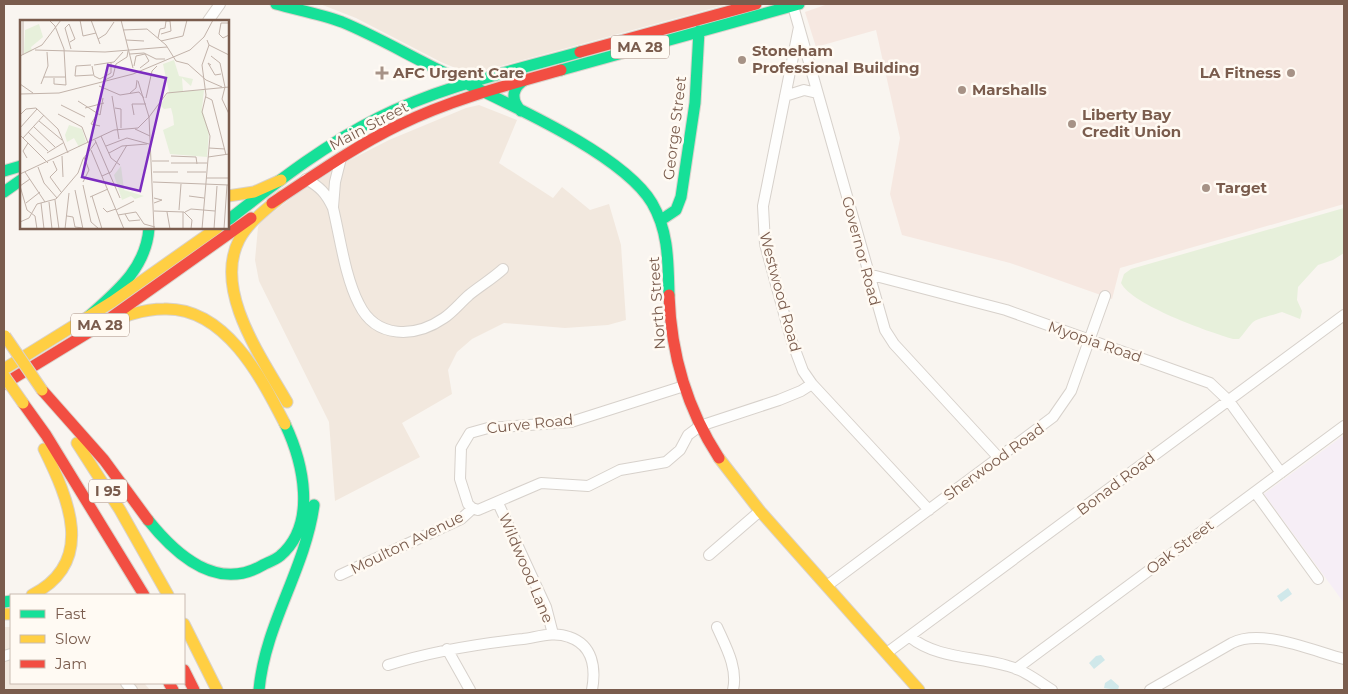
<svg xmlns="http://www.w3.org/2000/svg" width="1348" height="694" viewBox="0 0 1348 694" font-family="Montserrat,sans-serif">
	<style>
		.residential { fill: #f2e8de }
		.commercial { fill: #f6e8e1 }
		.education { fill: #f6eef6 }
		.green { fill: #e7f0db }
		.water { fill: #d0e8ea }
		.lines { fill: none; stroke-linecap: round; stroke-linejoin: round }
		.street-casing { stroke: #d7d1cb; stroke-width: 12 }
		.fast-casing { stroke: #d9d2cb; stroke-width: 13 }
		.slow-casing { stroke: #d9d2cb; stroke-width: 13 }
		.jam-casing { stroke: #d9d2cb; stroke-width: 13 }
		.street { stroke: #fefefd; stroke-width: 10 }
		.fast { stroke: #16e098; stroke-width: 11 }
		.slow { stroke: #ffcf43; stroke-width: 11 }
		.jam { stroke: #f24e42; stroke-width: 11 }
		.slow-bridge-casing { stroke: #dad1cc; stroke-width: 13; stroke-linecap: butt }
		.slow-bridge { stroke: #ffcf43; stroke-width: 11 }
		.poi-dot { fill: #a69286; stroke: #fffaf3; stroke-width: 2 }
		.labels { text-anchor: middle; stroke-width: 5; stroke-linejoin: round; paint-order: stroke }
		.shield { fill: #fffaf3; stroke: #a28b7f; stroke-width: 1 }
		.shield-label { font-size: 14px; font-weight: bold; fill: #7a5c4d }
		.poi-label { font-size: 15px; font-weight: bold; fill: #7a5c4d; stroke: #fffaf3; text-anchor: start }
		.street-label { font-size: 15px; fill: #7a5c4d; stroke: #fffaf3 }
		.inset-road { fill: none; stroke: #c2b3aa; stroke-width: 1 }
		.view { fill: #7b2cbf; fill-opacity: 0.15; stroke: #7b2cbf; stroke-width: 2.5 }
		.inset-edge { fill: none; stroke: #7a5c4d; stroke-width: 2.5 }
	</style>
	<rect width="100%" height="100%" fill="#f9f5f0"/>
	<path class="residential" d="M320 4H728L475 73 465 72 441 62 356 18Z
		M479 105 517 120 499 163 553 198 562 187 590 210 609 204 621 245 626 320 608 325 565 328 504 323 472 339 457 352 448 370 452 394 402 423 420 457 335 501 329 422 259 281 255 260 258 227 261 221 304 189 348 161 389 140 466 108Z
		M4 627H11V683H144L150 690H4Z"/>
	<path class="commercial" d="M828 4H1344V204L1120 268 1112 299 1010 263 902 235 890 194 900 138 876 30 816 47 805 12Z"/>
	<path class="education" d="M1344 435V603L1264 494Z"/>
	<path class="green" d="M1344 208V253L1333 260 1318 265 1298 287 1297 300 1302 311 1300 319 1282 312C1274 315 1257 318 1252 323 1247 328 1244 334 1239 339H1233C1209 332 1132 305 1121 283L1124 274 1131 269Z"/>
	<path class="water" d="M1288 588 1292 594 1281 602 1277 596Z
		M1101 655 1105 660 1094 669 1089 663 1096 656Z
		M1111 679 1119 686 1118 690 1104 688 1105 683Z"/>
	<g class="lines">
		<defs>
			<path id="street" d="M793 6 885 330 894 344 999 458
				M208 21 220 4
				M799 27 763 206 765 244 791 339 803 371 812 384 929 510
				M785 96 804 90 817 93
				M306 179C320 187 326 193 333 208 340 237 345 277 359 304 376 339 415 338 444 318 453 312 460 303 469 295 480 286 492 279 503 269
				M333 207 335 182 341 158
				M868 274 1006 310 1210 383 1229 401 1281 473
				M684 386 571 422 488 428 470 433 461 448 460 479 468 504 472 508 478 510 541 483 588 486 620 470 666 462 680 450 688 435 700 426 779 400 801 391 812 384
				M1255 492 1318 579
				M498 503 546 607 553 634
				M709 555 760 511
				M340 575 461 519 472 509
				M828 585 1053 417 1071 391 1105 296
				M717 627C726 647 738 668 733 690
				M910 637C937 659 976 656 1008 666 1024 670 1038 681 1052 690
				M447 649 470 690
				M888 652 1344 315
				M4 656 11 654
				M388 665C433 651 476 644 523 639 538 637 554 631 569 637 593 645 596 668 592 690
				M1016 669 1344 426
				M126 683 132 690
				M1150 690 1232 643C1262 628 1313 651 1344 659"/>
			<path id="fast" d="M276 4C298 10 321 14 342 22 376 36 408 55 441 71 496 99 621 151 652 203 669 232 668 263 669 295
				M561 70 799 4
				M521 111C510 99 512 87 526 79
				M4 171 21 166
				M4 192 21 180
				M228 220C276 183 324 145 378 118 442 86 512 71 580 52
				M661 220 676 210 681 197 695 103 699 31
				M88 317C116 292 146 269 149 228
				M148 520C176 555 217 592 263 565 269 562 275 560 280 556 318 524 303 462 285 424
				M4 602 11 601
				M259 690C265 624 305 570 314 505"/>
			<path id="slow" d="M228 196 254 192 281 180
				M282 196C267 209 248 222 239 240 213 291 262 358 287 402
				M98 326C119 318 141 309 164 309 225 307 261 377 285 424
				M4 369 112 302 217 228
				M77 443 120 510 168 595
				M719 458 760 511 919 690
				M32 595C97 562 68 498 44 449
				M4 614H11
				M184 624 217 690"/>
			<path id="jam" d="M580 52 756 4
				M272 203C313 176 354 147 399 125 450 100 507 85 561 70
				M669 295C671 354 687 409 719 458
				M4 384 99 326 251 218
				M42 390 104 460 148 520
				M23 403 46 435 144 595
				M184 670 194 690
				M169 683 173 690"/>
		</defs>
		<use href="#street" class="street-casing"/>
		<use href="#fast" class="fast-casing"/>
		<use href="#slow" class="slow-casing"/>
		<use href="#jam" class="jam-casing"/>
		<use href="#street" class="street"/>
		<use href="#fast" class="fast"/>
		<use href="#slow" class="slow"/>
		<use href="#jam" class="jam"/>
		<defs>
			<path id="slow-bridge" d="M5 336 42 390
				M4 376 23 403"/>
		</defs>
		<use href="#slow-bridge" class="slow-bridge-casing"/>
		<use href="#slow-bridge" class="slow-bridge"/>
	</g>
	<g class="poi-dot">
		<circle cx="742" cy="60" r="5"/>
		<path d="M379.5 65.5h5v5h5v5h-5v5h-5v-5h-5v-5h5z"/>
		<circle cx="1291" cy="73" r="5"/>
		<circle cx="962" cy="90" r="5"/>
		<circle cx="1072" cy="124" r="5"/>
		<circle cx="1206" cy="188" r="5"/>
	</g>
	<g class="labels">
		<g class="shield">
			<rect x="611" y="35.5" width="58" height="23" rx="4"/>
			<rect x="71" y="313.5" width="58" height="23" rx="4"/>
			<rect x="89" y="479.5" width="38" height="23" rx="4"/>
		</g>
		<g class="shield-label">
			<text x="640" y="52">MA 28</text>
			<text x="100" y="330">MA 28</text>
			<text x="108" y="496">I 95</text>
		</g>
		<g class="poi-label">
			<text x="752" y="56">Stoneham<tspan x="752" dy="17">Professional Building</tspan></text>
			<text x="393" y="78">AFC Urgent Care</text>
			<text x="1281" y="78" text-anchor="end">LA Fitness</text>
			<text x="972" y="95">Marshalls</text>
			<text x="1082" y="120">Liberty Bay<tspan x="1082" dy="17">Credit Union</tspan></text>
			<text x="1216" y="193">Target</text>
		</g>
		<g class="street-label">
			<text transform="translate(369 126) rotate(-28)" y="5">Main Street</text>
			<text transform="translate(675 128) rotate(-83)" y="5">George Street</text>
			<text transform="translate(861 251) rotate(75)" y="5">Governor Road</text>
			<text transform="translate(780 292) rotate(75)" y="5">Westwood Road</text>
			<text transform="translate(657 303) rotate(-94)" y="5">North Street</text>
			<text transform="translate(1095 342) rotate(19)" y="5">Myopia Road</text>
			<text transform="translate(530 424) rotate(-6)" y="5">Curve Road</text>
			<text transform="translate(994 462) rotate(-36)" y="5">Sherwood Road</text>
			<text transform="translate(1116 484) rotate(-37)" y="5">Bonad Road</text>
			<text transform="translate(407 543) rotate(-26)" y="5">Moulton Avenue</text>
			<text transform="translate(1180 547) rotate(-37)" y="5">Oak Street</text>
			<text transform="translate(526 568) rotate(67)" y="5">Wildwood Lane</text>
		</g>
	</g>
	<g transform="translate(20 20)">
		<rect width="209" height="209" fill="#f9f5f0"/>
		<path d="M19 4 23 17 11 27 12 31 4 34 5 10ZM154 40 159 56 173 59 171 66 162 58 163 71 184 70 182 89 189 112 187 137 150 134 143 110 154 105 153 96 151 88 144 89 140 85 149 72 143 44ZM49 105 62 109 66 122 59 127 54 118 47 122 45 115ZM101 146 104 170 124 176 115 179 111 176 102 180 94 155Z" fill="#e7f0db"/>
		<path class="inset-road" d="M3 0V35M29 0 35 6 44 29 46 65 34 64V58M60 0 63 16 76 13M71 0 80 24M101 0 113 48M209 3H201L199 14 203 18 209 15M103 10 127 9 146 25 156 41 168 44 186 60 202 67M138 18 140 9 145 8 146 1H150L151 11 141 14M78 19 86 14 94 2M106 20 124 21M141 21 163 16 167 0M50 22 55 19 49 4 45 8 51 29M189 25 209 35M15 30 85 32 147 27M110 34 124 33 136 39H145M0 36 22 25 41 0M191 36 200 43 205 67 202 79 209 94M71 45 56 46 55 56 73 55M74 45 94 42 103 32M191 45 188 43 195 55 201 54M72 46 74 56 80 59 91 53V43M114 46 116 36 125 34 129 41 120 48M24 57H46M85 60 93 56 96 44 107 37 108 31M118 61 129 97 134 209M0 64 13 73M21 64 28 46 27 32M79 66 100 75 119 72 124 78M110 73 116 68 117 60M0 74 39 73 113 54 170 30 184 17 193 0M92 76 99 119M186 77 192 80 206 135M126 78 132 51 137 46M58 81 80 95 83 78M41 85 65 97M65 88 84 83M95 88 101 89V108M38 94 62 107 68 123M77 94 71 104 80 106M0 95 6 89 16 88 38 109 48 133M114 95 112 84H126M129 97 147 73 209 67M19 101 42 120M13 106 35 127M0 108 17 89M115 109 130 116M8 112 28 131M0 115 28 143M81 116 91 138 100 145M3 118 24 95M75 120 100 178M86 126 107 118 129 124M189 128 205 129M71 130 104 209M27 133 43 123M89 133 102 126 127 124M42 136 43 157M151 136 176 137 177 144M188 137 209 134M7 138 3 131 8 123M33 141 37 150 30 157 41 172M132 141H149M151 143H187M18 147 24 163 37 178M5 152 25 182M133 152H158M167 152H186M0 154 94 110 118 108 129 97M82 156 91 152 107 125M186 158H209M10 159 0 166 7 190 15 196 17 209M63 162 69 150 64 137M133 162 209 165M63 165 71 202 79 209M55 170 63 209M72 176 82 209M169 176 184 178M70 177 88 169M134 178 142 180 134 183M35 180 39 209M29 182 32 209M6 183 20 172M21 183 24 209M83 188 87 192 96 189M96 190 114 181M159 190 161 164M134 191 164 192 172 200 171 209M147 192 150 209M165 192 171 189 195 191M105 194 109 201 120 200M98 195 116 192 124 204 135 207M47 196 53 197 55 207 63 208M0 202 9 198 17 184 36 179 58 153 63 139 76 122M45 209 49 173M163 209V192M182 209 190 116 182 92 186 75 182 45 189 25 187 20M194 209 197 166M204 209 207 165"/>
		<path class="view" d="M88 45 146 58 120 171 62 157Z"/>
		<rect width="209" height="209" class="inset-edge"/>
	</g>
	<rect width="1348" height="694" fill="none" stroke="#7a5c4d" stroke-width="10"/>
	<rect x="10" y="594" width="175" height="90" fill="#fffaf3" stroke="#cabbb1"/>
	<rect x="20" y="610" width="25" height="8" fill="#16e098" stroke="#cabbb1"/>
	<text x="55" y="619" font-size="15" fill="#7a5c4d">Fast</text>
	<rect x="20" y="635" width="25" height="8" fill="#ffcf43" stroke="#cabbb1"/>
	<text x="55" y="644" font-size="15" fill="#7a5c4d">Slow</text>
	<rect x="20" y="660" width="25" height="8" fill="#f24e42" stroke="#cabbb1"/>
	<text x="55" y="669" font-size="15" fill="#7a5c4d">Jam</text>
</svg>
